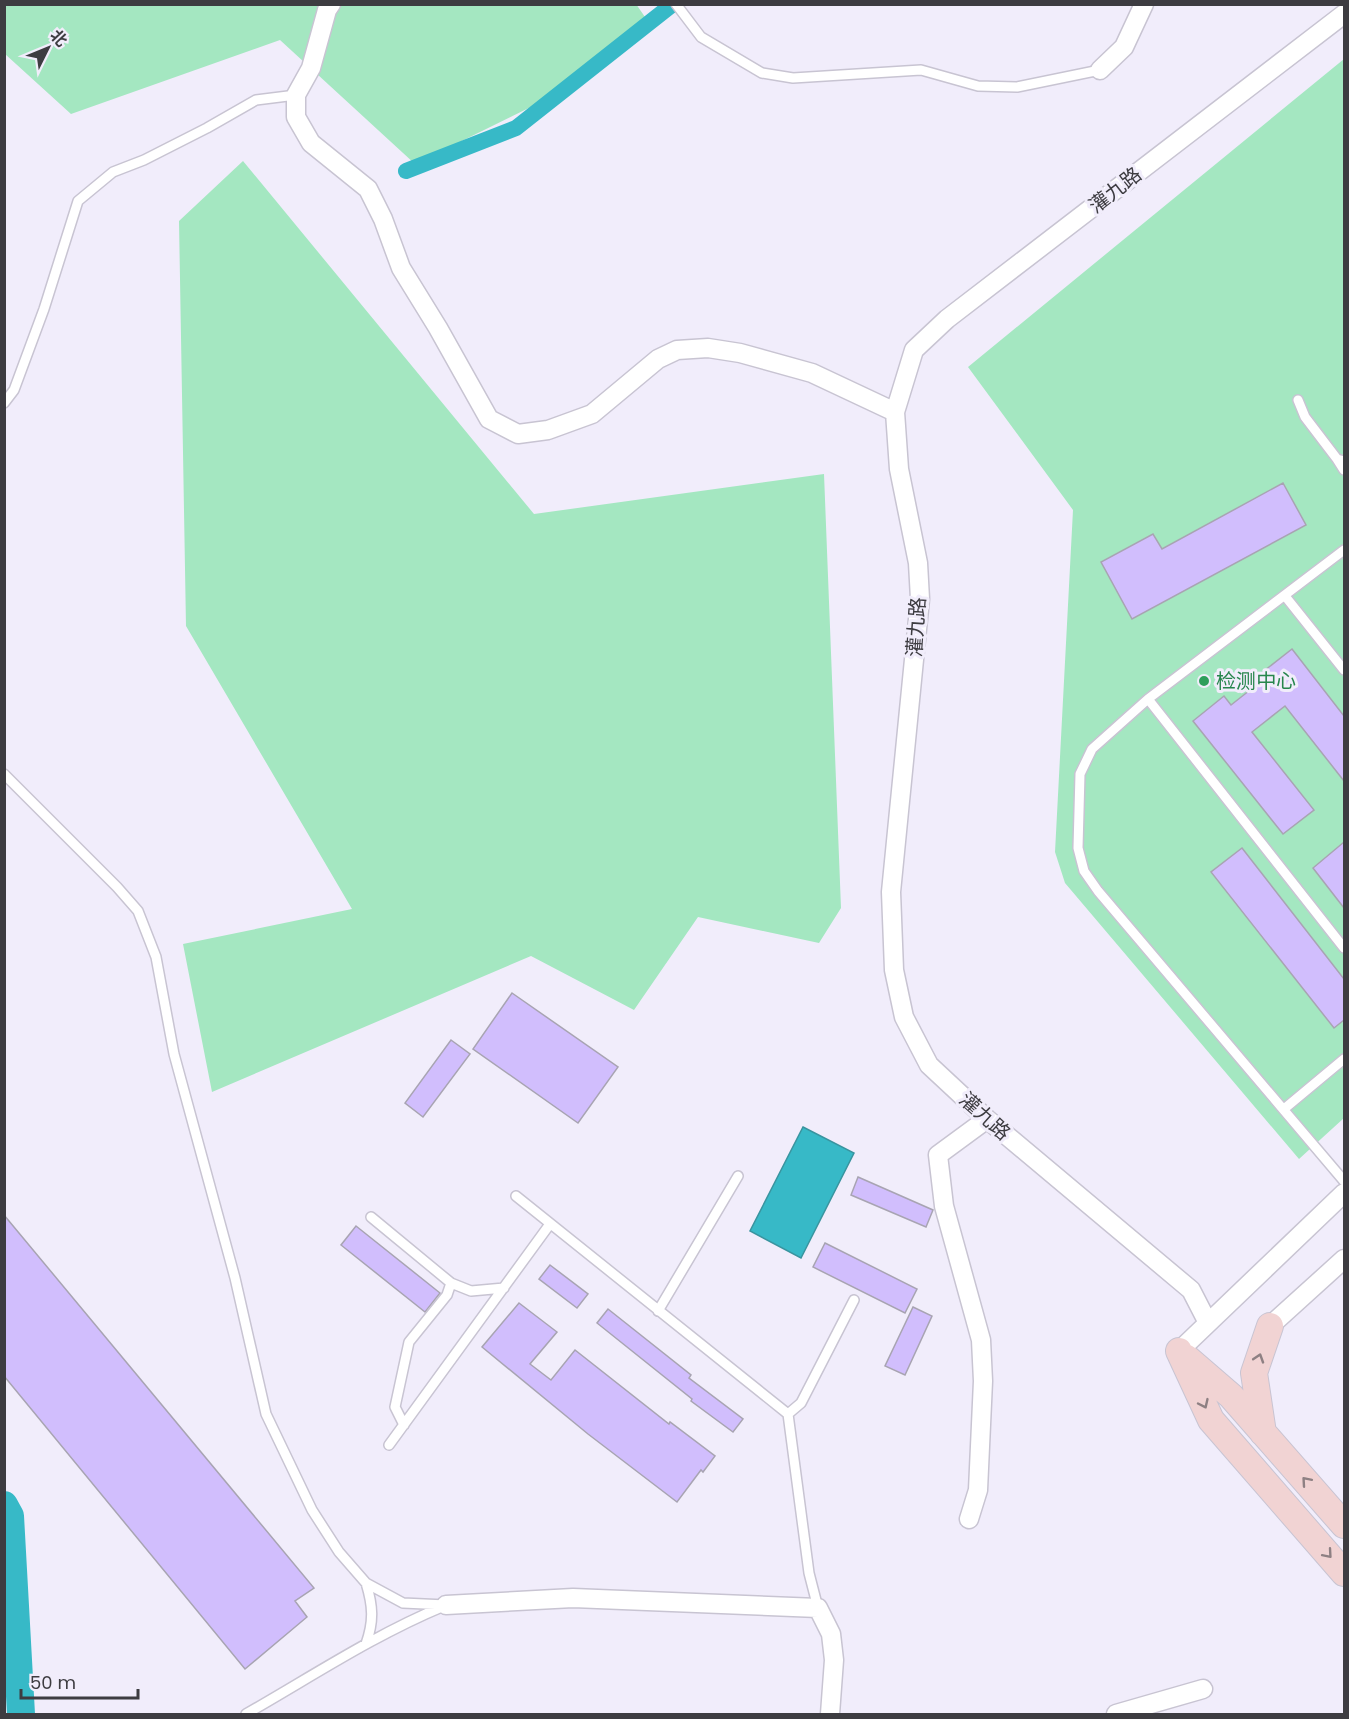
<svg xmlns="http://www.w3.org/2000/svg" width="1349" height="1719" viewBox="0 0 1349 1719" font-family="Poppins,'Noto Sans SC',sans-serif">
	<style>
		.green { fill: #a4e7c1 }
		.water { fill: #37b9c7; stroke: #39949f; stroke-width: 1.5 }
		.lines { fill: none; stroke-linecap: round; stroke-linejoin: round }
		.canal { stroke: #37b9c7; stroke-width: 16 }
		.river { stroke: #37b9c7; stroke-width: 28 }
		.building { fill: #d1befd; stroke: #a8a4b2; stroke-width: 1.5 }
		.lane-casing { stroke: #c8c4d2; stroke-width: 12 }
		.street-casing { stroke: #c8c4d2; stroke-width: 21 }
		.secondary-casing { stroke: #c8c4d2; stroke-width: 28 }
		.lane { stroke: #fff; stroke-width: 9 }
		.street { stroke: #fff; stroke-width: 18 }
		.secondary { stroke: #f1d3d3; stroke-width: 26 }
		.oneway { stroke: #8e8083 }
		.leisure-dot { fill: #2e9e5b; stroke: #f1edfb; stroke-width: 2 }
		.labels { text-anchor: middle; stroke-width: 6; stroke-linejoin: round; paint-order: stroke }
		.street-label { font-size: 20px; fill: #3d3c41; stroke: #f1edfb }
		.leisure-label { font-size: 20px; fill: #27864d; stroke: #f1edfb; text-anchor: start }
	</style>
	<rect width="100%" height="100%" fill="#f1edfb"/>
	<path class="green" d="M636 4 645 17 547 99 415 164 280 40 71 114 5 54 4 5Z
		M1344 59V1118L1299 1159 1065 883 1055 852 1073 510 968 367Z
		M243 161 534 514 824 474 841 908 819 943 698 917 634 1010 531 956 212 1092 183 944 352 909 186 626 179 221Z"/>
	<path class="water" d="M803 1127 854 1153 801 1258 750 1231Z"/>
	<g class="lines">
		<path class="canal" d="M406 171 516 128 673 4"/>
		<path class="river" d="M4 1505 10 1516 21 1714"/>
	</g>
	<path class="building" d="M1283 483 1306 525 1132 619 1101 562 1153 534 1162 549Z
		M1292 649 1344 716V781L1285 706 1252 732 1314 810 1283 834 1193 721 1224 696 1231 705 1264 679 1260 674Z
		M1344 842V908L1313 868Z
		M1242 848 1344 979V1020L1334 1028 1211 872Z
		M512 993 618 1067 578 1123 473 1049Z
		M451 1040 470 1054 423 1117 405 1103Z
		M858 1177 933 1210 926 1227 851 1195Z
		M4 1215 314 1588 295 1601 307 1617 245 1669 4 1376Z
		M356 1226 440 1293 425 1312 341 1245Z
		M825 1243 917 1289 905 1313 813 1267Z
		M550 1265 588 1294 577 1308 539 1279Z
		M519 1303 557 1332 530 1364 551 1380 575 1350 669 1424 670 1422 715 1456 703 1472 701 1470 677 1502 588 1434 482 1347Z
		M913 1307 932 1316 905 1375 885 1366Z
		M608 1309 691 1375 689 1378 743 1419 733 1432 691 1401 692 1399 597 1323Z"/>
	<g class="lines">
		<defs>
			<path id="lane" d="M676 4 701 37 762 73 793 78 921 70 978 86 1017 87 1100 70
				M1298 400 1305 417 1337 459
				M4 403 14 390 44 309 78 201 113 172 144 160 207 128 256 100 296 95
				M1344 461 1337 459 1344 470
				M1344 550 1148 699 1092 749 1080 774 1078 848 1084 871 1098 891 1344 1181
				M1285 596 1344 670
				M1148 699 1344 948
				M4 774 117 887 138 911 156 957 174 1054 235 1278 266 1414 312 1510 339 1552 366 1583 403 1603 446 1605
				M1284 1109 1344 1059
				M516 1196 788 1414 809 1573 818 1608
				M371 1217 451 1283 471 1291 504 1288
				M658 1311 738 1176
				M788 1414 801 1403 854 1300
				M404 1425 395 1407 409 1342 447 1295 451 1283
				M389 1445 550 1224
				M366 1644C374 1621 373 1606 366 1583
				M246 1714C311 1677 374 1635 444 1606"/>
			<path id="street" d="M331 4 327 10 311 68 296 95V117L311 143 368 189 383 219 401 268 438 328 489 419 518 434 548 430 592 414 658 359 677 350 708 348 740 353 812 373 895 412
				M1100 70 1124 47 1144 4
				M1208 1323 1191 1290 987 1119 929 1065 904 1017 894 970 891 892 920 599 918 563 899 469 895 412 914 350 947 319 1344 14
				M1270 1326 1344 1259
				M1179 1351 1344 1193
				M969 1519 978 1490 983 1381 981 1340 944 1206 938 1155 987 1119
				M446 1605 573 1598 818 1608 831 1634 834 1660 830 1714
				M1116 1714 1203 1689"/>
			<path id="secondary" d="M1179 1351 1211 1420 1344 1573
				M1187 1358 1231 1396 1344 1525
				M1263 1433 1254 1373 1270 1326"/>
		</defs>
		<use href="#lane" class="lane-casing"/>
		<use href="#street" class="street-casing"/>
		<use href="#secondary" class="secondary-casing"/>
		<use href="#lane" class="lane"/>
		<use href="#street" class="street"/>
		<use href="#secondary" class="secondary"/>
	</g>
	<defs><path id="oneway-chevron" d="M-2-3.5L2.5 0L-2 3.5" fill="none" stroke-width="1.6" stroke-linecap="round" stroke-linejoin="round" transform="scale(1.5)"/></defs>
	<g class="oneway">
		<use href="#oneway-chevron" transform="translate(1259 1358) rotate(-72)"/>
		<use href="#oneway-chevron" transform="translate(1204 1404) rotate(65)"/>
		<use href="#oneway-chevron" transform="translate(1306 1481) rotate(-131)"/>
		<use href="#oneway-chevron" transform="translate(1328 1554) rotate(49)"/>
	</g>
	<circle class="leisure-dot" cx="1204" cy="681" r="6"/>
	<g class="labels">
		<g class="street-label">
			<text transform="translate(1115 190) rotate(-38)" y="7">灌九路</text>
			<text transform="translate(916 627) rotate(-86)" y="7">灌九路</text>
			<text transform="translate(985 1116) rotate(42)" y="7">灌九路</text>
		</g>
		<g class="leisure-label">
			<text x="1216" y="688">检测中心</text>
		</g>
	</g>
	<rect width="1349" height="1719" fill="none" stroke="#3d3c41" stroke-width="12"/>
	<g transform="translate(48 48) rotate(47)" stroke="#f1edfb" stroke-width="4.5" paint-order="stroke">
	<path d="M0-4.5L10 22L0 15L-10 22Z" fill="#3d3c41"/>
	<text y="-9" font-size="16" font-weight="bold" text-anchor="middle" fill="#3d3c41">北</text>
	</g>
	<path d="M21 1689v9h117v-9" fill="none" stroke="#3d3c41" stroke-width="3"/>
	<text x="30" y="1689" font-size="18" fill="#3d3c41" stroke="#f1edfb" stroke-width="4.5" paint-order="stroke">50 m</text>
</svg>
